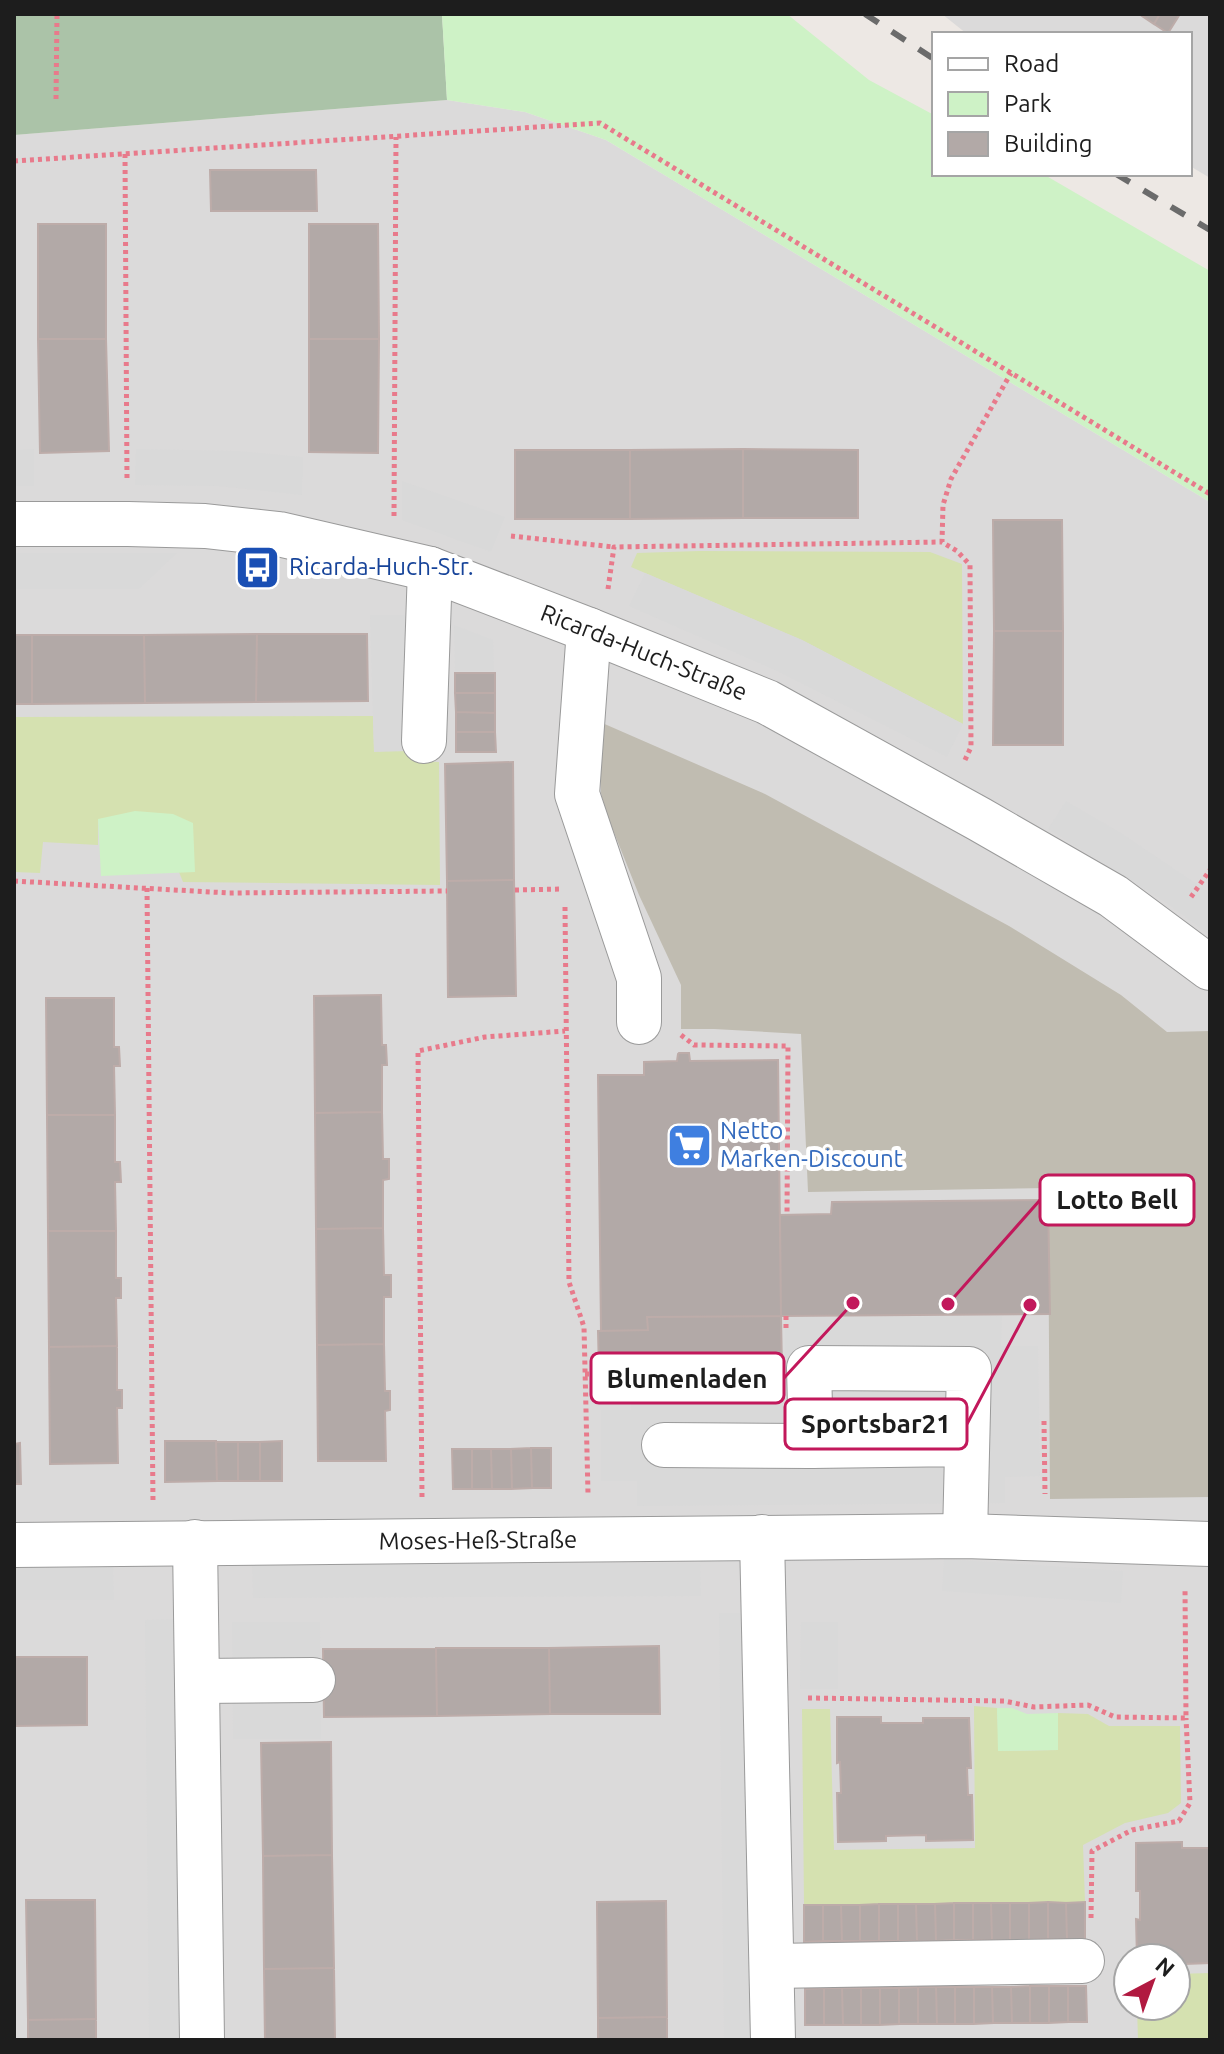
<svg xmlns="http://www.w3.org/2000/svg" width="1224" height="2054" viewBox="0 0 1224 2054" font-family="Ubuntu,sans-serif">
	<style>
		.residential { fill: #dbdada; fill-rule: evenodd }
		.construction { fill: #c0bcb1 }
		.grass { fill: #d5e1b0 }
		.cemetery { fill: #abc3a8 }
		.park { fill: #cef2c6 }
		.parking { fill: #d9d9d9 }
		.building { fill: #b2a9a7; stroke: #bdaca9; stroke-width: 2 }
		.lines { fill: none; stroke-linecap: round; stroke-linejoin: round }
		.minor-casing { stroke: #9a9a9a; stroke-width: 46 }
		.path { stroke: #e87a8b; stroke-width: 5; stroke-dasharray: 4 4; stroke-linecap: butt }
		.minor { stroke: #fff; stroke-width: 44 }
		.rail { stroke: #6b6b6b; stroke-width: 6; stroke-dasharray: 16 16; stroke-linecap: butt }
		.labels { text-anchor: middle; stroke-width: 8; stroke-linejoin: round; paint-order: stroke }
		.transit-label { font-size: 24px; fill: #164399; stroke: #fff; text-anchor: start }
		.street-label { font-size: 24px; fill: #1d1d1d; stroke: #fff }
		.shop-label { font-size: 24px; fill: #366cbe; stroke: #fff; text-anchor: start }
		.leader { fill: none; stroke: #c2185b; stroke-width: 3 }
		.callout-dot { fill: #c2185b; stroke: #fff; stroke-width: 3 }
		.callout { fill: #fff; stroke: #c2185b; stroke-width: 3 }
		.callout-label { font-size: 26px; text-anchor: middle; font-weight: bold; fill: #1d1d1d }
	</style>
	<rect width="100%" height="100%" fill="#ede8e4"/>
	<path class="residential" d="M942 14H1210V178L1190 166V34H967Z
		M447 100 525 112 606 140 1210 502V2040H14V135ZM1128 1958H1176V2006H1128Z"/>
	<path class="construction" d="M600 722 765 794 1009 926 1121 995 1167 1032 1210 1031V1497L1050 1499 1048 1188 808 1192 801 1034 714 1029H681V985L639 895 605 810 601 793Z"/>
	<path class="grass" d="M699 551 930 552 962 564 963 724 802 640 631 567 637 553Z
		M373 716 374 751H409L419 761 439 762 440 885 183 882 179 872 195 871 98 819V845L43 842 40 873 14 872V717Z
		M974 1706 997 1708 999 1751 1058 1750V1713L1088 1714 1109 1726H1180L1181 1803 1168 1813 1125 1823 1083 1845 1085 1902 804 1905 802 1709H830L834 1850 975 1848Z
		M1210 1973V2040H1138L1137 2006H1176V1974Z"/>
	<path class="cemetery" d="M14 14H442L447 100 14 135Z"/>
	<path class="park" d="M442 14H787L869 80 934 115V174H1043L1210 271V502L606 140 525 112 447 100Z
		M135 811 173 814 193 823 195 872 101 876 98 819Z
		M997 1708H1012L1027 1714 1058 1713V1750L998 1751Z"/>
	<path class="parking" d="M34 449V486H14V450Z
		M136 449 237 451 303 457 302 495 218 486 135 485Z
		M402 481 505 517 491 552 402 520Z
		M14 553H177L139 589H14Z
		M645 573 802 640 963 724 947 757 777 671 629 606Z
		M370 615H405L409 751 374 752Z
		M454 625 493 640 494 671H455Z
		M1066 801 1121 833 1210 893V935L1162 900 1048 829Z
		M1002 1316 1001 1346H1038L1040 1476 1005 1477V1503L637 1506V1481H601V1410H631L630 1377 785 1375V1317Z
		M944 1559 1123 1571 1121 1603 942 1591Z
		M700 1563 701 1596 253 1598 252 1564Z
		M113 1567 114 1600H14V1568Z
		M719 1613H752L757 2040H724Z
		M177 1619 181 2040H149L145 1620Z
		M232 1622H320L321 1739H233Z
		M801 1622H838V1689H800Z"/>
	<path class="building" d="M1139 14H1160L1154 24Z
		M1160 14H1180L1168 33 1154 24Z
		M210 170H316L317 211H211Z
		M38 224H106V339H38Z
		M309 224H378L379 339H309Z
		M38 339H106L109 451 40 453Z
		M309 339H379L378 453 309 452Z
		M743 449 858 450V518H743Z
		M743 449V518L630 519V450Z
		M515 450H630V519H515Z
		M993 520H1062L1063 631H994Z
		M994 631H1063V745H993Z
		M257 634 256 702 145 703 144 635Z
		M257 634H367L368 701 256 702Z
		M14 635H32V704H14Z
		M32 635H144L145 703 32 704Z
		M455 673H495V693H455Z
		M455 693H495V713L456 712Z
		M456 712 495 713V732H456Z
		M456 732H495L496 752H456Z
		M513 762 514 880 447 881 445 764Z
		M514 880 516 996 448 997 447 881Z
		M381 995 382 1045H386L387 1065H382V1112L315 1113 314 996Z
		M46 998H114V1047H119L120 1066H114L115 1115H47Z
		M679 1053H689L690 1061 778 1060 781 1316 647 1317 648 1330 601 1331 598 1075H644V1062L677 1061 678 1054Z
		M382 1112 383 1159H389V1179L383 1180V1228L316 1229 315 1113Z
		M47 1115H115V1162H120L121 1182H115L116 1231H48Z
		M1048 1200 1050 1314 781 1316 780 1215 831 1214 832 1202Z
		M383 1228 384 1275H391V1297H384V1344L317 1345 316 1229Z
		M48 1231H116V1278H121V1298H116L117 1346 49 1347Z
		M781 1316 782 1369 599 1371 598 1331 648 1330 647 1317Z
		M384 1344 385 1391H390V1410L385 1411 386 1461H318L317 1345Z
		M117 1346V1390H122V1408H117L118 1463 50 1464 49 1347Z
		M165 1441H216L217 1481 165 1482Z
		M282 1441V1481H260V1442Z
		M216 1442H238V1481H217Z
		M238 1442H260V1481H238Z
		M20 1443 21 1484H14V1444Z
		M531 1448 532 1488 512 1489 511 1449Z
		M531 1448H551V1488H532Z
		M452 1449H472V1489H453Z
		M472 1449H491L492 1489H472Z
		M491 1449H511L512 1489H492Z
		M659 1646 660 1714H550L549 1648Z
		M436 1648 437 1716 324 1717 323 1649Z
		M436 1648H549L550 1714 437 1716Z
		M14 1657H87V1725L14 1726Z
		M837 1717H881V1723H923V1718H969L971 1768H967L968 1795H972L973 1840 926 1841V1835L886 1836V1841L838 1842 837 1793H841L840 1762 837 1763Z
		M331 1742 332 1855 263 1856 261 1743Z
		M1182 1842V1848H1210V1963L1184 1964V1970H1176V1958H1137L1136 1919 1140 1920V1891H1136V1843Z
		M332 1855 334 1968 264 1969 263 1856Z
		M26 1900H95L96 2019 28 2020Z
		M666 1901 667 2017 598 2018 597 1902Z
		M1048 1902V1939L1029 1940V1903Z
		M1048 1902 1066 1903 1067 1939H1048Z
		M1085 1902V1939H1067L1066 1903Z
		M954 1903V1940L936 1941 935 1904Z
		M954 1903H973V1940H954Z
		M973 1903H991L992 1940H973Z
		M991 1903H1010V1940H992Z
		M1010 1903H1029V1940H1010Z
		M879 1904V1941H860V1905Z
		M879 1904H898V1941H879Z
		M898 1904H916L917 1941H898Z
		M916 1904H935L936 1941H917Z
		M804 1905H823V1941L804 1942Z
		M823 1905H841L842 1941H823Z
		M841 1905H860V1941H842Z
		M334 1968 335 2040H265L264 1969Z
		M1030 1986V2023H1012L1011 1987Z
		M1030 1986H1049V2023H1030Z
		M1049 1986H1068V2022L1049 2023Z
		M1068 1986H1086L1087 2022H1068Z
		M918 1987V2024H899V1988Z
		M918 1987H936L937 2024H918Z
		M936 1987H955V2024H937Z
		M955 1987H974V2024H955Z
		M974 1987H992L993 2023 974 2024Z
		M992 1987H1011L1012 2023H993Z
		M824 1988V2025H805V1989Z
		M824 1988H842L843 2025H824Z
		M842 1988H861V2025H843Z
		M861 1988H880V2025H861Z
		M880 1988H899V2024L880 2025Z
		M667 2017V2040H598V2018Z
		M96 2019V2040H28V2020Z"/>
	<g class="lines">
		<defs>
			<g id="minor">
				<path id="s1" d="M14 524H128L205 526 279 534 430 569 589 630 767 702 979 819 1113 896 1210 968"/>
				<path d="M589 630 577 794 639 978V1022"/>
				<path d="M424 741 430 569"/>
				<path d="M664 1445 811 1446"/>
				<path d="M965 1536 969 1369 809 1368 811 1446 967 1444"/>
				<path d="M762 1537 773 2040"/>
				<path d="M195 1542 202 2040"/>
				<path id="s2" d="M14 1545 965 1536 1210 1544"/>
				<path d="M197 1681 313 1680"/>
				<path d="M772 1966 1082 1961"/>
			</g>
		</defs>
		<use href="#minor" class="minor-casing"/>
		<path class="path" d="M56 99 57 14
			M125 154 127 481
			M14 161 600 123 1210 494
			M394 516 396 137
			M511 536 614 547
			M608 589 614 547 942 542
			M965 760 971 747 970 565 957 551 942 542 943 505 951 479 1011 373
			M14 881 229 893 447 891
			M147 888 153 1502
			M515 890 562 889
			M1191 897 1210 870
			M565 907 569 1282 584 1327 588 1494
			M681 1035 694 1045 788 1046 787 1214
			M786 1316V1331
			M585 1374 764 1373
			M1044 1421 1045 1494
			M422 1497 418 1051 485 1037 565 1031
			M808 1698 1004 1701 1034 1707 1088 1705 1115 1717 1186 1718 1185 1588
			M1091 1918 1092 1851 1132 1830 1179 1821 1190 1803 1186 1718"/>
		<use href="#minor" class="minor"/>
		<path class="rail" d="M865 14 934 59
			M1116 174 1210 230"/>
	</g>
	<defs>
		<symbol id="bus-square" viewBox="-11 -11 22 22"><rect x="-9" y="-9" width="18" height="18" rx="4" fill="#1a4fb4" stroke="#fff"/><path d="M-5-6H5V4H4V6H2V4H-2V6H-4V4H-5ZM-3.5-4V0h7V-4ZM-3.5 1.2v1.5H-2V1.2ZM2 1.2v1.5H3.5V1.2Z" fill="#fff"/></symbol>
		<symbol id="supermarket-square" viewBox="-11 -11 22 22"><rect x="-9" y="-9" width="18" height="18" rx="4" fill="#3f7fe0" stroke="#fff"/><path d="M-6-5.5h2.5l.6 2H6L4.5 2H-2.5L-4.4-4H-6ZM-1.5 3.2a1.3 1.3 0 1 0 .1 0ZM3 3.2a1.3 1.3 0 1 0 .1 0Z" fill="#fff"/></symbol>
	</defs>
	<g fill-rule="evenodd">
		<use href="#bus-square" x="232" y="542" width="51" height="51"/>
		<use href="#supermarket-square" x="664" y="1120" width="51" height="51"/>
	</g>
	<g class="labels">
		<g class="transit-label">
			<text x="289" y="575">Ricarda-Huch-Str.</text>
		</g>
		<g class="street-label">
			<text dy="8" stroke="none"><textPath href="#s1" startOffset="650">Ricarda-Huch-Straße</textPath></text>
			<text dy="8" stroke="none"><textPath href="#s2" startOffset="464">Moses-Heß-Straße</textPath></text>
		</g>
		<g class="shop-label">
			<text x="720" y="1139">Netto<tspan x="720" dy="28">Marken-Discount</tspan></text>
		</g>
	</g>
	<path class="leader" d="M948 1304L1040 1200M853 1303L784 1378M1030 1305L967 1424"/>
	<g class="callout-dot">
		<circle cx="948" cy="1304" r="8"/>
		<circle cx="853" cy="1303" r="8"/>
		<circle cx="1030" cy="1305" r="8"/>
	</g>
	<g class="callout">
		<rect x="1040" y="1175" width="154" height="50" rx="8"/>
		<rect x="591" y="1353" width="193" height="50" rx="8"/>
		<rect x="785" y="1399" width="182" height="50" rx="8"/>
	</g>
	<g class="callout-label">
		<text x="1117" y="1209">Lotto Bell</text>
		<text x="687" y="1388">Blumenladen</text>
		<text x="876" y="1433">Sportsbar21</text>
	</g>
	<rect width="1224" height="2054" fill="none" stroke="#1d1d1d" stroke-width="32"/>
	<rect x="932" y="32" width="260" height="144" fill="#ffffff" stroke="#a5a5a5" stroke-width="2"/>
	<rect x="948" y="58" width="40" height="12" fill="#ffffff" stroke="#a5a5a5" stroke-width="2"/>
	<text x="1004" y="72" font-size="24" fill="#1d1d1d">Road</text>
	<rect x="948" y="92" width="40" height="24" fill="#cef2c6" stroke="#a5a5a5" stroke-width="2"/>
	<text x="1004" y="112" font-size="24" fill="#1d1d1d">Park</text>
	<rect x="948" y="132" width="40" height="24" fill="#b2a9a7" stroke="#a5a5a5" stroke-width="2"/>
	<text x="1004" y="152" font-size="24" fill="#1d1d1d">Building</text>
	<g transform="translate(1152 1982) rotate(41)"><circle r="38" fill="#ffffff" stroke="#a5a5a5" stroke-width="2"/>
	<path d="M0-6L14 30L0 20L-14 30Z" fill="#b11940"/>
	<text y="-12" font-size="22" font-weight="bold" text-anchor="middle" fill="#1d1d1d">N</text>
	</g>
</svg>
